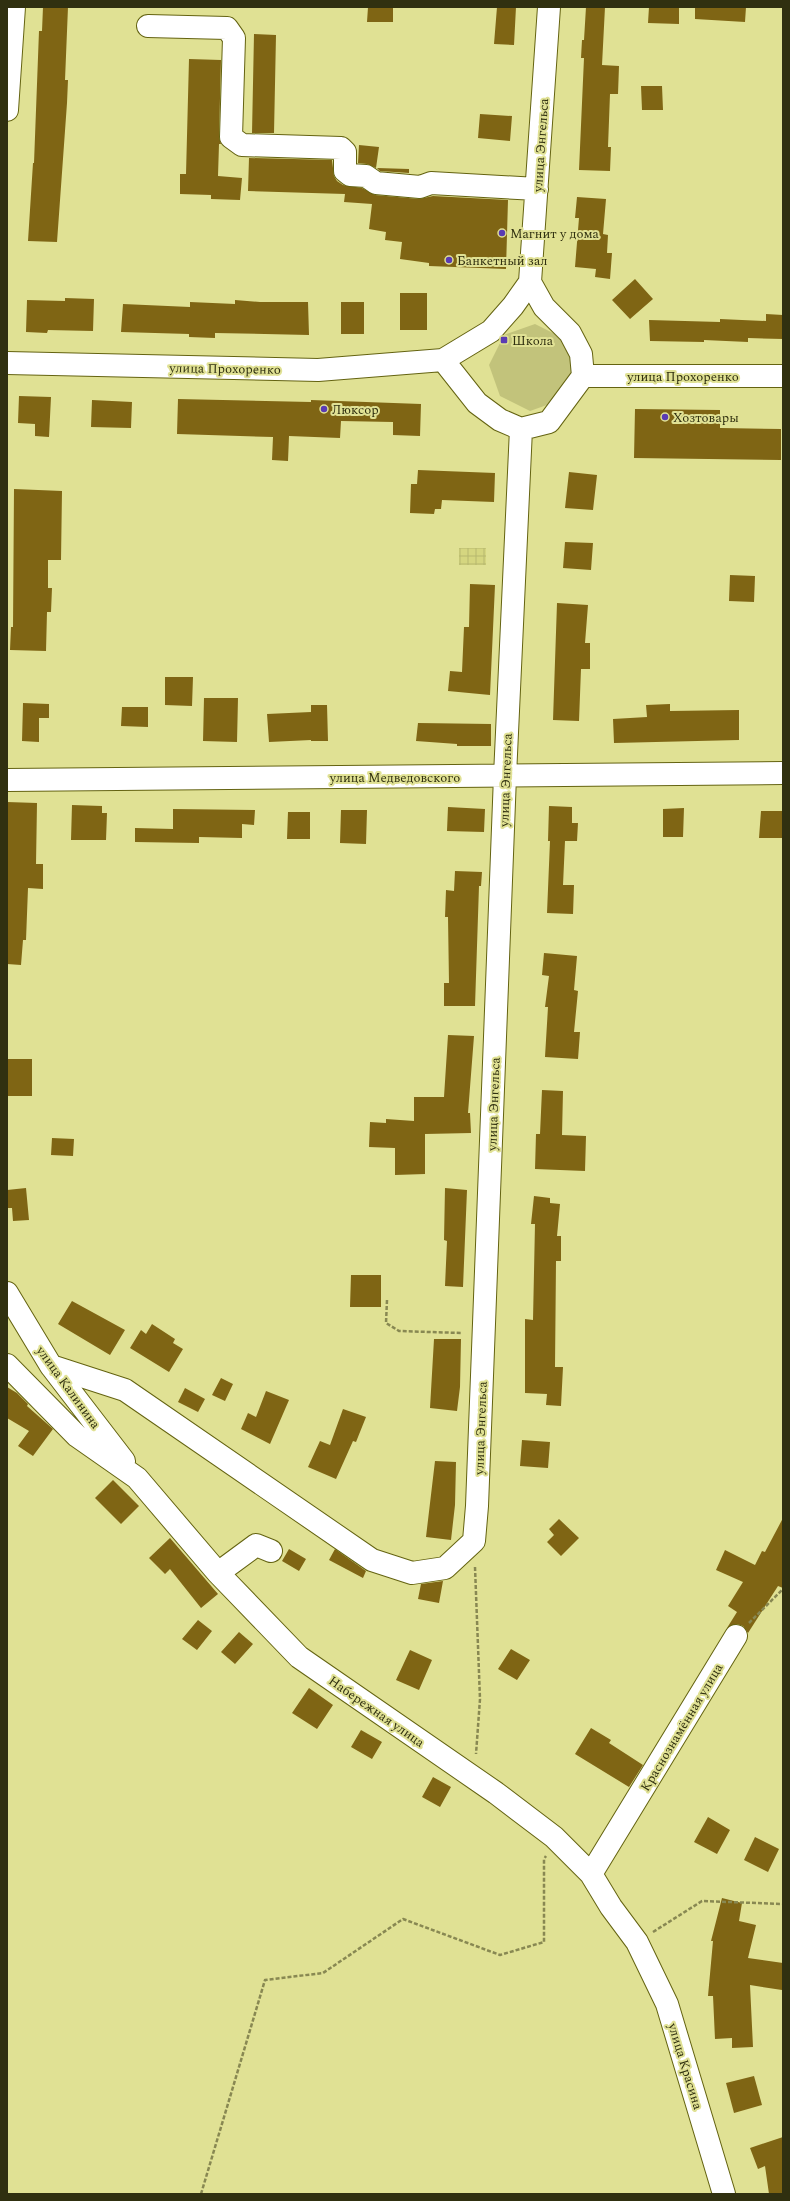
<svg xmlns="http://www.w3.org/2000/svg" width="790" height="2201" viewBox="0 0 790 2201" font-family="Spectral,serif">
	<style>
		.industrial { fill: url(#industrial-grid) }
		.green { fill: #c2c37b }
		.building { fill: #7f6514 }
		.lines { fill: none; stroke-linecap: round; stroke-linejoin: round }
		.minor-casing { stroke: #646311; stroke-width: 24 }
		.path { stroke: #888852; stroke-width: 2.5; stroke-dasharray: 4 2; stroke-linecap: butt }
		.minor { stroke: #fff; stroke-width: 22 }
		.poi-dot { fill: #5a3bb3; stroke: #e0e194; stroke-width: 1.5 }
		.labels { text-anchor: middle; stroke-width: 4; stroke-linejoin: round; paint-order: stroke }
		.street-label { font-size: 13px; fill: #303010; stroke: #e0e194 }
		.poi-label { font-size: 13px; fill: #303010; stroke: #e0e194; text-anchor: start }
	</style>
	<defs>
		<pattern id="industrial-grid" width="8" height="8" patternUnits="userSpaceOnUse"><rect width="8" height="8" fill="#d5d680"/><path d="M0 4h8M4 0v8" fill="none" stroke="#b7b86e"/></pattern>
	</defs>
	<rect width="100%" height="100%" fill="#e0e194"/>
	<path class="industrial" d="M459 548H486V565H459Z"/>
	<path class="green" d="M535 324 565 339 576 370 561 400 530 411 500 396 489 365 504 335Z"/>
	<path class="building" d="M43 7H68L65 80H68L67 103 57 242 28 241 33 163H34L39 31H42Z
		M368 7H393V22H367Z
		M497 7H516L514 45 494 44Z
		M586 7H605L602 65 619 66 618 94H610L608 147H611L610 171 579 170 584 58H581L582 40H584Z
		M649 7H679V24L648 23Z
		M695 7H746L745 22 695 19Z
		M254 34 276 35 274 133H252Z
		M189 59 221 60 219 137 221 144H219L218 176 242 178 240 200 211 199V195L180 194V174H186Z
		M641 86H662L663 110H642Z
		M480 114 512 116 510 141 478 138Z
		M359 145 379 147 376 168 367 164 358 163Z
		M249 158 332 160 334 176 337 181 343 185 362 188 375 195 419 199 433 196 508 200 506 269 429 266V263L400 259 402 242 385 240 386 232 369 229 372 204 344 202 345 194 248 191Z
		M377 168 409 169V173L380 171Z
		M577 197 606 199 603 234 608 235 607 253H612L610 279 595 277 596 269 575 267 579 218H575Z
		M635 279 653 299 630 319 612 300Z
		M400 293H427V330H400Z
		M65 298 94 299 93 331 48 330 47 333 26 332 27 300 65 301Z
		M235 300 260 302H308L309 335 215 333V338L189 337V334L121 332 123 304 190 307V302L235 304Z
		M341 302H364V334H341Z
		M766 314 783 315V339L748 338V342L704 340V342L650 341 649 320 720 322V319L766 321Z
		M19 396 51 397 49 437 35 436V424L18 423Z
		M178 399 311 402V400L421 404 420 436 393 435V422L341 421 340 438 289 436 288 461 272 460 273 437 177 434Z
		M92 400 132 402 131 428 91 427Z
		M635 409 720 410V428L781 429V460L634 458Z
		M418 470 495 473 494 502 442 500 441 509H435L434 514 410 513 411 484H417Z
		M569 472 597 475 593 510 565 508Z
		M14 489 62 491 61 560H48V588H52L51 612H47L46 651 10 650 11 627H13Z
		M565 542 593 543 591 570 563 568Z
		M730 575 755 576 754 602 729 601Z
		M470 584 495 585 490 695 448 691 450 671 462 672 464 627H469Z
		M557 603 588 605 585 643H590V669H581L579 721 553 720Z
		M165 677H193L192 706 165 705Z
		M204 698H238L237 742 203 741Z
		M23 703 49 704V718H39V742L22 741Z
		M670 704V711L739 710V740L614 743 613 719 647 717 646 705Z
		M311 705H327L328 741H311V740L269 742 267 714 311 712Z
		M122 707H148V727L121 726Z
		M418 723 491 724V746H457V744L416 741Z
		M7 802 37 803 36 864H43V889L28 888 26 940H23L21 965 7 964Z
		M72 805 102 806V813H107L106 840H71Z
		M549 806 572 807V823H578L577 841H565L563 885H574L573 914 547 913 550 841H548Z
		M448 807 485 809 484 832 447 831Z
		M684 808 683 837H663V809Z
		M173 809 255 810 254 825 242 824V838L199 837V843L135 842V828L173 829Z
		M341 810H367L366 844 340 843Z
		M761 811H783V838H759Z
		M288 812H310V839H287Z
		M455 871 482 872 481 886H479L475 1006H444V983H449L448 917H445L446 890 454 891Z
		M544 953 577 956 574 990 578 991 574 1032H580L578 1059 545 1057 548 1007H545L549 976 542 975Z
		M448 1035 474 1036 468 1113H470L471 1133 425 1134V1174L395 1175V1148L369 1147 370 1122 386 1123V1119L414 1121V1097H444Z
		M7 1059H32V1096H7Z
		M542 1090 563 1091 562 1135 586 1136 585 1171 535 1169 536 1134H540Z
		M52 1138 74 1139 73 1156 51 1155Z
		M26 1188 29 1220 13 1221 12 1208H7V1190Z
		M445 1188 467 1190 463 1287 445 1286 447 1241 444 1240Z
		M534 1196 550 1198V1203L560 1204 557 1236H561V1261H556L555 1367H563L561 1406 546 1405 547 1394 525 1393V1319L533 1320 535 1224H531Z
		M351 1275H381V1307H350Z
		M72 1301 125 1330 110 1355 58 1324Z
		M152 1324 175 1339 173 1343 183 1349 169 1372 130 1348 141 1330 146 1334Z
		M434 1339H461L460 1387 457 1411 430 1408Z
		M221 1378 233 1384 225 1401 212 1395Z
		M7 1387 17 1393 28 1404 27 1406 53 1429 33 1456 18 1446 29 1431 7 1418Z
		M185 1388 205 1399 198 1412 178 1402Z
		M266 1391 289 1400 270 1444 241 1429 248 1413 256 1417Z
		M343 1409 366 1417 356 1442 353 1441 336 1479 308 1467 320 1441 330 1445Z
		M522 1440 550 1442 548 1468 520 1466Z
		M435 1461 456 1462 455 1505 451 1540 426 1537Z
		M113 1480 139 1506 121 1524 95 1498Z
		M783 1518V1588L778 1586 748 1633 743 1626 737 1624 727 1628 737 1612 728 1606 743 1582 716 1570 725 1550 755 1565 762 1551 765 1552Z
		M559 1519 579 1538 561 1556 547 1542 554 1535 549 1529Z
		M170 1538 218 1594 201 1608 170 1569 165 1574 149 1558Z
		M289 1549 306 1559 299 1571 282 1561Z
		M335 1549 366 1571 363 1578 329 1560Z
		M443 1581 439 1603 418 1599 421 1584Z
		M198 1620 212 1631 197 1650 182 1639Z
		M239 1632 253 1644 235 1664 221 1652Z
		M511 1649 530 1660 517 1680 498 1669Z
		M410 1650 432 1660 419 1690 396 1680Z
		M309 1688 333 1705 317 1729 292 1713Z
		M591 1728 611 1740 609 1743 643 1765 629 1787 575 1754Z
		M361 1730 382 1742 372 1759 351 1747Z
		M433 1777 451 1787 440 1807 422 1797Z
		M708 1817 730 1830 717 1854 694 1842Z
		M755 1837 779 1849 768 1872 744 1860Z
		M722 1898 742 1903 739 1921 756 1925 748 1958 783 1963 782 1990 750 1985 753 2047 732 2048V2038L715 2039 713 1996H708L713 1941H711Z
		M754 2076 762 2105 734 2113 726 2083Z
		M783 2137V2194H769L765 2166 758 2169 750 2148Z"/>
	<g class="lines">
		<defs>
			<path id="minor" d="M148 26 227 28 234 38 231 137 242 145 341 148 345 152V171L350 175 366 176 376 183 420 187 431 183 537 189
				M7 110 14 7
				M530 282 549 7
				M443 360 477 403 500 420 521 429 549 422 583 376 581 354 570 333 544 307 530 282
				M7 363 318 370 443 360 491 331 513 306 530 282
				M583 376H783
				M7 780 783 773
				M7 1293 51 1366 124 1461
				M7 1365 77 1436 137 1478 218 1573 299 1657 496 1793 554 1837 591 1874 611 1907 637 1942 667 2004 724 2194
				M51 1366 125 1390 372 1560 412 1573 445 1568 474 1541 477 1506 505 776 521 429
				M218 1573 256 1545 271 1551
				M591 1874 736 1636"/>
		</defs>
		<use href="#minor" class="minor-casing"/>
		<path class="path" d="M387 1300 386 1323 399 1331 461 1333
			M475 1567 480 1699 476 1754
			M749 1623 783 1589
			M653 1932 702 1901 783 1904
			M201 2194 265 1980 323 1973 403 1919 500 1955 544 1942V1859L546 1856"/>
		<use href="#minor" class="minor"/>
	</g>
	<g class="poi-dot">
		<circle cx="502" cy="233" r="4"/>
		<circle cx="449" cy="260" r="4"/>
		<rect x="500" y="336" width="8" height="8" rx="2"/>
		<circle cx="324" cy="409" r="4"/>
		<circle cx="665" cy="417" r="4"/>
	</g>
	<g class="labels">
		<g class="street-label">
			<text transform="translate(540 145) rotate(-86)" y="5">улица Энгельса</text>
			<text transform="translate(225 368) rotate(1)" y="5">улица Прохоренко</text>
			<text x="683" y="381">улица Прохоренко</text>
			<text x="395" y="782">улица Медведовского</text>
			<text transform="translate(505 780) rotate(-88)" y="5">улица Энгельса</text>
			<text transform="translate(493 1104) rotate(-88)" y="5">улица Энгельса</text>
			<text transform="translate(69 1387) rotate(54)" y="5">улица Калинина</text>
			<text transform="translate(480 1428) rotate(-88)" y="5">улица Энгельса</text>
			<text transform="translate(377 1711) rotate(35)" y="5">Набережная улица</text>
			<text transform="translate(681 1727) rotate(-59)" y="5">Краснознамённая улица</text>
			<text transform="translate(686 2066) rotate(73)" y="5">улица Красина</text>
		</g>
		<g class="poi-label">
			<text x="510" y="238">Магнит у дома</text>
			<text x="457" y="265">Банкетный зал</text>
			<text x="512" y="345">Школа</text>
			<text x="332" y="414">Люксор</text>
			<text x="673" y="422">Хозтовары</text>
		</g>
	</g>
	<rect width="790" height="2201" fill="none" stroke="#303010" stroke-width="16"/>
</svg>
